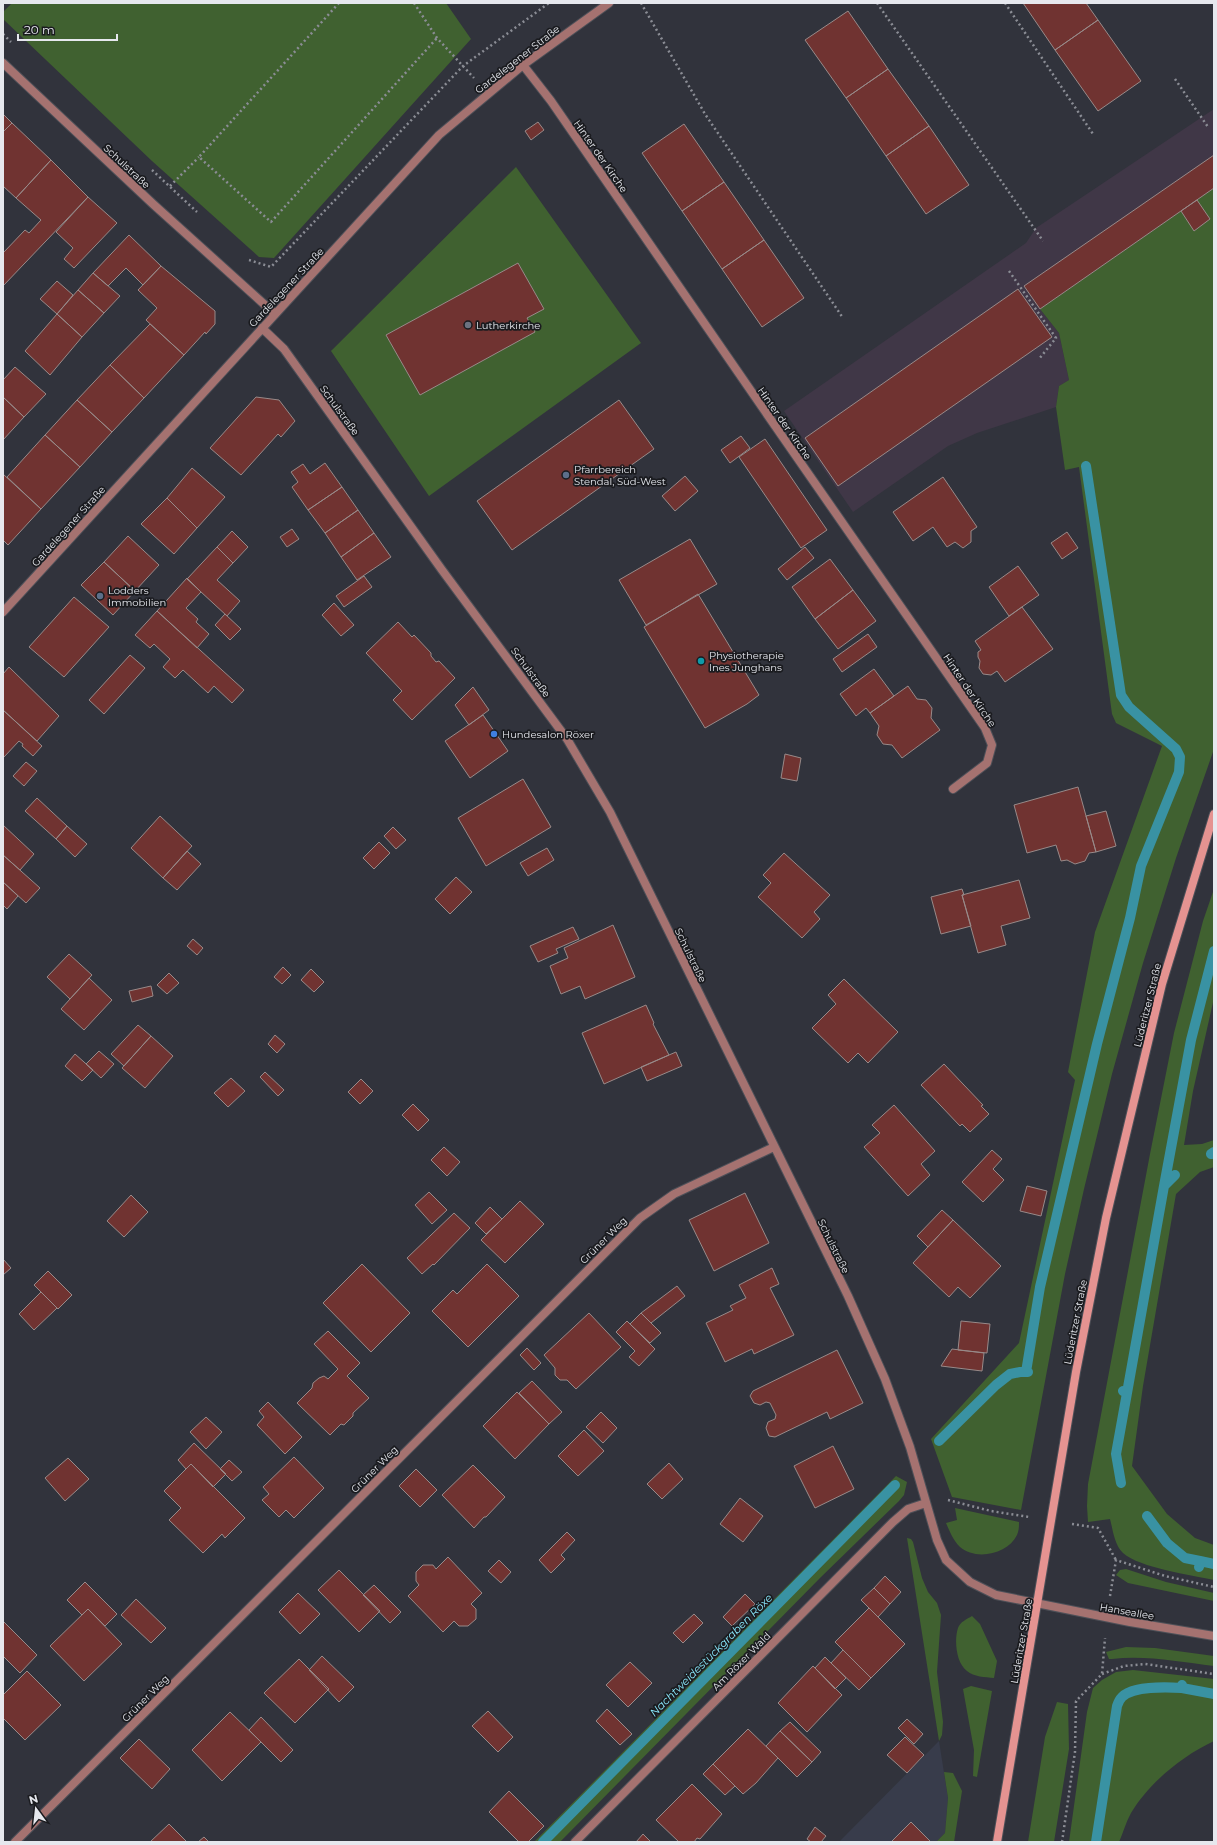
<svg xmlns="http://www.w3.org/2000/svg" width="1217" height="1845" viewBox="0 0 1217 1845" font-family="Montserrat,sans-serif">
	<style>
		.built { fill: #383c4b }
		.industrial { fill: #403747 }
		.green { fill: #406130 }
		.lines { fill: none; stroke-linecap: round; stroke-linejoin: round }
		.stream { stroke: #3992a3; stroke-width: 10 }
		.building { fill: #703331; stroke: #988a89 }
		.minor-casing { stroke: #4e5058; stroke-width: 10 }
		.secondary-casing { stroke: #4e5058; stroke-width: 10 }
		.path { stroke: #8b8d95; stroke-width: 2.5; stroke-dasharray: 2 3; stroke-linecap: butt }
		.minor { stroke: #a57270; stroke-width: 8 }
		.secondary { stroke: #e59391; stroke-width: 8 }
		.worship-dot { fill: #6b7280; stroke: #1a1b1f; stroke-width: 1.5 }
		.service-dot { fill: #5c6f8a; stroke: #1a1b1f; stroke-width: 1.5 }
		.culture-dot { fill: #0f9aa8; stroke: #1a1b1f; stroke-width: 1.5 }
		.shop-dot { fill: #3f7fe0; stroke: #1a1b1f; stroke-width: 1.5 }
		.labels { text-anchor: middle; stroke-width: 3.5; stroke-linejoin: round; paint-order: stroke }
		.street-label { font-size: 10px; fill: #e6e8ee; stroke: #1a1b1f }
		.poi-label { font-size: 10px; fill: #e6e8ee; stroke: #1a1b1f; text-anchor: start }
		.water-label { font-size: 11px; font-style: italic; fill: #8beafe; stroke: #1a1b1f }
	</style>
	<rect width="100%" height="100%" fill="#31333c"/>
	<path class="built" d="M939 1741 948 1798 945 1833 936 1842H839Z"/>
	<path class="industrial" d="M1214 109V188L1040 309 1059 333 1069 380 1059 386 1056 407 977 433 948 446 853 512 784 411 1026 243 1036 228Z"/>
	<path class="green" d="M12 3H446L471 39 274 258 259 257 152 161 3 19V12Z
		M516 167 641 343 429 496 331 351Z
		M1214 188V749L1176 858 1143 963 1112 1074 1084 1189 1065 1274 1021 1510 952 1497 931 1439 1019 1343 1075 1080 1068 1072 1095 932 1162 746 1116 723 1112 714 1079 467 1065 470 1056 407 1059 386 1069 380 1059 333 1040 309Z
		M1214 889V998L1193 1091 1184 1145 1202 1144 1214 1140V1167L1200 1172 1176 1194 1143 1386 1132 1466 1167 1514 1195 1538 1214 1545V1580C1191 1575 1140 1568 1123 1553 1114 1544 1113 1530 1110 1519L1088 1522 1087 1506 1088 1484 1150 1154 1174 1033 1203 921Z
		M896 1476 907 1482 904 1495 899 1501 820 1578 560 1842H534Z
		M955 1508 1019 1522C1019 1526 1019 1531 1017 1535 1008 1554 976 1561 960 1547 953 1540 950 1532 946 1523L957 1520Z
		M907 1538 911 1539 913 1542 922 1578 928 1592 937 1603 941 1615 937 1672 943 1722 942 1735 939 1741Z
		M1126 1569 1166 1582 1214 1593V1601L1128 1583 1116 1575 1120 1570Z
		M972 1616 980 1624 997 1661 994 1678C985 1677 974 1677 967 1671 956 1663 954 1640 958 1628 960 1622 967 1619 972 1616Z
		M1126 1647 1155 1648 1214 1656V1666C1180 1662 1146 1655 1112 1659H1109L1106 1652Z
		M1133 1670 1214 1679V1741C1182 1756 1149 1783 1131 1813 1126 1822 1123 1833 1119 1842H1069L1087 1712 1093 1688 1102 1680 1116 1672Z
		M971 1686 992 1691 977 1777 973 1776 974 1750 963 1689Z
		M1057 1702 1068 1704 1069 1749 1054 1842H1028L1045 1737Z
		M944 1772 953 1773 962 1791 954 1842H936L945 1833 948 1798Z"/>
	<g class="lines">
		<path class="stream" d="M1211 1154 1214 1152
			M1164 1186 1191 1040 1214 951
			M1026 1372 1040 1287 1097 1044 1130 918 1141 866 1179 772 1180 757 1176 749 1129 707 1121 695 1086 466
			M1127 1393 1164 1186 1175 1175
			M939 1441 996 1385 1010 1374 1020 1372H1028
			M1121 1483 1116 1454 1127 1393 1123 1391
			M1147 1516 1167 1543 1185 1558 1200 1561 1199 1567
			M1200 1561 1214 1564
			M1182 1685V1688L1214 1694
			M543 1842 895 1485
			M1096 1842 1117 1706C1118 1703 1120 1699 1122 1697 1133 1686 1167 1687 1182 1688"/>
	</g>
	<path class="building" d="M1023 3H1086L1098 20 1055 50Z
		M848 11 888 69 846 98 805 40Z
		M1098 20 1141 81 1098 111 1055 50Z
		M888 69 929 126 886 156 846 98Z
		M3 114 12 123 3 132Z
		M538 122 544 130 531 140 525 131Z
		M12 123 51 160 16 198 3 186V132Z
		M684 124 724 182 682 211 642 153Z
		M929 126 969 185 926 214 886 156Z
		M1214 155V188L1040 309 1024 286Z
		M51 160 88 197 3 286V253L25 230 29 233 41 220 16 198Z
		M724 182 764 240 722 269 682 211Z
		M88 197 117 223 74 268 64 259 73 248 56 232Z
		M1197 200 1210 219 1194 231 1181 211Z
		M129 235 161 266 143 285 126 268 108 286 93 273Z
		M764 240 804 298 762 327 722 269Z
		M518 263 544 309 527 318 535 332 420 395 386 335Z
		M161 266 215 311V324L206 334 205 332 184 355 146 320 157 308 138 290Z
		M93 273 120 296 104 313 78 290Z
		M57 281 73 295 57 314 40 299Z
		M1018 289 1052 337 838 486 805 438Z
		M78 290 104 313 82 337 57 314Z
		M57 314 82 337 50 375 25 351Z
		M150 324 184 355 144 398 110 365Z
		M110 365 144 398 112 432 77 400Z
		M15 367 46 394 24 417 3 397V380Z
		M3 397 24 417 3 440Z
		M256 397 279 400 295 421 281 437 278 434 241 475 210 448Z
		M77 400 112 432 80 467 45 435Z
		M619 400 654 449 512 550 477 501Z
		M45 435 80 467 41 509 7 477Z
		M741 436 750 448 730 463 721 450Z
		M765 439 827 530 801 548 739 457Z
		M325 463 342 487 308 510 292 487 298 482 291 472 303 464 310 474Z
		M192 468 225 497 197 528 167 498Z
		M3 474 41 509 8 545 3 540Z
		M685 476 698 491 675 511 662 496Z
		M943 477 977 527 971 531V542L963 548 955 542 947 547 933 527 913 541 893 512Z
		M342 487 358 510 325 533 308 510Z
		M167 498 197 528 174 554 141 524Z
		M358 510 374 533 341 557 325 533Z
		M292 529 299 539 287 547 280 537Z
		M232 531 248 547 233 563 217 547Z
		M1067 532 1078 548 1062 559 1051 543Z
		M374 533 391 557 357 580 341 557Z
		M128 536 159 565 135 591 104 562Z
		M690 539 717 584 646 625 619 580Z
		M217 547 233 563 217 580 240 601 227 616 187 579Z
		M805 547 814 558 787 580 778 569Z
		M830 559 853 590 815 619 792 587Z
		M104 562 135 591 113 615 81 585Z
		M1018 566 1039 595 1009 616 989 587Z
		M364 576 372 587 344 607 336 596Z
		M187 578 201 592 186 608 198 619 196 622 209 634 197 648 157 611Z
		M853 590 876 621 838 649 815 619Z
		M698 594 759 695 747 704 705 728 644 627Z
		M74 597 109 627 64 677 29 647Z
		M334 603 354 625 341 636 322 615Z
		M1022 607 1053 649 1005 682 997 671 991 675 983 674 979 668 980 661 978 657V652L981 650 975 641Z
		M157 611 244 690 232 703 214 686 208 693 183 670 175 678 163 667 170 659 154 644 150 648 135 635Z
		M225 614 241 629 230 640 215 625Z
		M398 622 412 637 414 635 431 653V656L436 662 439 661 455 678 412 720 393 700 402 691 366 653Z
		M868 634 877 647 842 672 833 659Z
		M130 655 145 668 104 714 89 700Z
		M9 667 59 716 37 741 3 710V674Z
		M874 669 894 696 870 713 866 708 856 716 840 694Z
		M908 686 917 699 926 700 932 708 931 718 940 730 902 758 892 745 883 744 877 735 879 726 870 713Z
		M473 687 489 710 469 725 455 705Z
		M3 710 42 746 33 756 22 746 23 744 19 741 4 757 3 756Z
		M483 715 508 751 470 778 445 741Z
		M785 754 801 758 797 781 781 778Z
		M26 762 37 771 24 786 13 776Z
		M523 779 551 827 486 866 458 818Z
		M1078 787 1096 852 1089 853 1085 861 1075 864 1067 860 1061 861 1056 845 1027 853 1014 805Z
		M37 798 67 826 56 839 25 811Z
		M1106 811 1116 846 1096 852 1086 816Z
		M160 816 192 846 163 878 131 848Z
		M3 825 34 854 20 870 3 855Z
		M67 826 87 844 75 857 56 839Z
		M393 827 406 840 396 849 384 836Z
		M379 842 390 853 374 869 363 858Z
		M547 848 554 860 528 876 520 863Z
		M187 851 201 864 177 890 163 878Z
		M784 853 830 895 814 912 820 919 802 938 758 897 771 883 763 875Z
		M3 855 40 888 26 903 3 882Z
		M456 877 472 892 450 914 435 899Z
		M1019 880 1030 918 1001 926 1006 945 978 953 962 895Z
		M3 882 18 896 7 909 3 905Z
		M962 889 964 895H962L971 926 941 934 931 897Z
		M613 925 635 977 585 999 580 986 561 994 550 966 568 958 564 948Z
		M573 927 579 939 556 949 558 953 538 962 530 946Z
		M193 939 203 948 197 955 187 946Z
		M69 954 92 975 70 999 47 977Z
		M283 967 291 975 282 984 274 977Z
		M311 969 324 982 314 992 301 980Z
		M169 973 179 983 167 994 157 985Z
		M89 978 112 1000 84 1030 61 1009Z
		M844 979 898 1032 868 1063 858 1053 848 1063 812 1028 836 1004 828 995Z
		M151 986 153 996 132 1002 129 991Z
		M646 1005 654 1023 653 1024 669 1055 604 1084 582 1033Z
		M138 1025 151 1036 124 1066 111 1054Z
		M275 1035 285 1044 277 1053 268 1044Z
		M151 1036 173 1056 145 1088 122 1068Z
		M99 1051 114 1064 101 1078 86 1064Z
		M676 1052 682 1066 647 1081 641 1067Z
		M75 1054 93 1070 82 1081 65 1066Z
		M944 1064 983 1105 981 1106 989 1114 970 1132 962 1124 960 1126 921 1085Z
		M265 1072 284 1090 278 1096 260 1077Z
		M231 1078 245 1091 228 1107 214 1093Z
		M361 1079 373 1091 360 1104 348 1092Z
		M413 1104 429 1120 418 1131 402 1115Z
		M894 1105 935 1151 921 1164 930 1175 908 1196 864 1147 880 1133 872 1125Z
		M444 1147 460 1162 447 1176 431 1160Z
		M992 1150 1002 1159 993 1169 1004 1180 983 1202 962 1182Z
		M1027 1186 1047 1191 1041 1216 1020 1211Z
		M429 1192 447 1210 432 1224 415 1205Z
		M745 1193 769 1243 714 1271 689 1220Z
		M131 1195 148 1212 124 1237 107 1221Z
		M520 1201 544 1224 505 1263 481 1240Z
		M490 1207 502 1219 486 1234 475 1223Z
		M942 1210 953 1220 928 1247 917 1236Z
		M454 1213 470 1228 434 1265 433 1264 422 1274 407 1258Z
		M953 1220 1001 1266 970 1298 958 1287 949 1297 913 1263Z
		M3 1259 11 1268 3 1275Z
		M362 1264 410 1313 371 1352 323 1303Z
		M487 1264 519 1296 468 1347 432 1311 453 1290 457 1294Z
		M772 1268 779 1284 770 1288 794 1335 754 1354 752 1349 725 1362 706 1323 733 1310 730 1306 746 1298 739 1285Z
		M48 1271 72 1295 58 1309 34 1285Z
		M677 1286 685 1296 651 1323 641 1313Z
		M41 1292 57 1308 34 1330 19 1314Z
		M589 1313 621 1347 576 1389 567 1380H560L555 1375V1368L544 1355Z
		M641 1313 661 1333 650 1343 630 1324Z
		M627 1321 655 1349 639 1366 629 1357 635 1351 616 1332Z
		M961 1321 990 1324 987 1353 958 1350Z
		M328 1331 360 1363 347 1376 369 1398 353 1413V1416L344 1425 341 1424 330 1435 297 1403 312 1388 313 1383 319 1378 324 1376 328 1379 338 1369 314 1344Z
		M527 1348 541 1363 534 1370 520 1355Z
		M952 1349 984 1353 982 1371 941 1366Z
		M837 1350 863 1403 830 1419 827 1412 775 1437 769 1436 766 1428 768 1422 775 1419 776 1415 770 1403 766 1402 760 1405 754 1403 750 1396 753 1391Z
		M532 1381 562 1412 549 1424 519 1393Z
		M517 1392 549 1424 515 1459 483 1426Z
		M268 1402 302 1437 285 1454 257 1425 264 1417 259 1411Z
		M601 1412 617 1428 603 1443 586 1427Z
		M206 1417 222 1432 206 1449 190 1432Z
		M584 1430 604 1451 578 1476 558 1456Z
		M194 1443 226 1474 213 1487 191 1464 186 1469 178 1460Z
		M833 1446 854 1489 815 1508 794 1466Z
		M294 1457 324 1488 294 1518 286 1510 279 1517 262 1500 269 1494 263 1487Z
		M68 1458 89 1479 65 1501 45 1478Z
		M229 1460 242 1472 232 1481 220 1469Z
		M669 1463 683 1479 662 1499 647 1484Z
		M191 1464 245 1518 225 1538 222 1534 203 1553 169 1520 181 1508 164 1491Z
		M473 1465 505 1497 486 1517H484L474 1528 442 1495Z
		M416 1469 437 1490 420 1507 399 1486Z
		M740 1498 763 1516 743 1542 720 1524Z
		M567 1532 575 1540 561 1555 565 1559 551 1573 539 1560Z
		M448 1557 482 1593 471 1604 476 1609V1619L468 1626H459L454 1621 443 1632 408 1596 419 1585 416 1581V1572L423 1565H433L436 1569Z
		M499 1560 511 1572 501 1583 488 1571Z
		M339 1570 380 1611 359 1632 318 1590Z
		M885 1576 901 1592 890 1604 874 1588Z
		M85 1582 117 1614 105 1626 88 1609 82 1615 67 1600Z
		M374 1585 401 1612 390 1623 363 1595Z
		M874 1588 890 1604 878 1617 861 1600Z
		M298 1593 320 1614 300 1634 279 1612Z
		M745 1594 755 1604 732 1626 723 1617Z
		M136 1599 166 1628 151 1643 121 1615Z
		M869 1608 905 1644 871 1678 835 1642Z
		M88 1609 122 1644 84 1681 50 1646Z
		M694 1614 703 1623 683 1643 673 1633Z
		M3 1621 37 1655 20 1673 3 1656Z
		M843 1650 871 1678 859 1690 831 1663Z
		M322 1656 354 1687 339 1702 309 1670Z
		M825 1657 846 1678 835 1689 815 1668Z
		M299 1659 329 1689 295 1723 264 1693Z
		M630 1662 652 1683 628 1707 606 1685Z
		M813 1666 842 1695 807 1732 778 1703Z
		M27 1671 61 1705 25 1740 3 1718V1695Z
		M607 1709 632 1734 620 1745 596 1721Z
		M488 1711 513 1737 498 1752 472 1726Z
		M230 1712 261 1742 222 1781 192 1750Z
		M261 1717 293 1750 281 1762 249 1730Z
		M907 1719 923 1734 914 1744 898 1728Z
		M790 1722 821 1752 812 1762 780 1731Z
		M748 1729 778 1758 756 1783 743 1794 713 1764Z
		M780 1731 812 1762 797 1777 766 1746Z
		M905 1737 924 1755 907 1773 887 1755Z
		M139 1739 170 1769 152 1789 120 1758Z
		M713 1764 735 1786 725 1795 703 1774Z
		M692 1784 722 1814 700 1839 697 1838 694 1842H679L656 1820Z
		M509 1791 544 1826 528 1842H519L489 1812Z
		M911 1822 931 1842H891Z
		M169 1824 187 1842H150Z
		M815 1827 826 1836 821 1842H811L807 1839Z
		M643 1834 651 1842H636Z
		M204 1837 209 1842H198Z"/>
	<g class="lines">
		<defs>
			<path id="minor" d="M3 63 153 204 275 314
				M523 65 551 101 780 433 985 728 992 745 987 763 953 789
				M262 328 284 349 442 570 567 739 610 812 848 1296 885 1379 910 1447 937 1540 946 1560 970 1582 996 1595 1130 1622 1214 1636
				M3 612 439 135 523 65 609 3
				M15 1842 640 1218 674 1194 774 1147
				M575 1842 893 1522 908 1509 926 1503"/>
			<path id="secondary" d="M997 1842 1076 1372 1106 1218 1162 984 1214 814"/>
		</defs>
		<use href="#minor" class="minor-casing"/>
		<use href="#secondary" class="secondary-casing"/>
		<path class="path" d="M339 3 199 157 271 222 437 38
			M414 3 437 38 474 78
			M641 3 705 114 843 318
			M877 3 1043 241
			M1005 3 1093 134
			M3 34 11 42
			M1175 79 1208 127
			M152 170 197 212
			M170 186 199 157
			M249 260 271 267 463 66 549 3
			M1009 271 1056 338 1039 359
			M948 1500 991 1511 1029 1517
			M1072 1524 1098 1528 1116 1560
			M1110 1596 1116 1560 1165 1576 1214 1587
			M1102 1674 1124 1666 1145 1664 1214 1674
			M1062 1842 1075 1752 1076 1701 1102 1674 1105 1638"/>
		<use href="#minor" class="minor"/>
		<use href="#secondary" class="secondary"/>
	</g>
	<circle class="worship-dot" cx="468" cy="325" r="4"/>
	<g class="service-dot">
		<circle cx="566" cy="475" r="4"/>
		<circle cx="100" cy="596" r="4"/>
	</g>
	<circle class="culture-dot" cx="701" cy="661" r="4"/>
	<circle class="shop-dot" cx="494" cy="734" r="4"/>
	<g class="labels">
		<g class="street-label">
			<text transform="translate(517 59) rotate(-38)" y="4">Gardelegener Straße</text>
			<text transform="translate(601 156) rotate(55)" y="4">Hinter der Kirche</text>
			<text transform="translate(127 166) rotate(43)" y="4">Schulstraße</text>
			<text transform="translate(286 287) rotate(-47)" y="4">Gardelegener Straße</text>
			<text transform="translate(340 410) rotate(54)" y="4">Schulstraße</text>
			<text transform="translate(785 423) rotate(55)" y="4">Hinter der Kirche</text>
			<text transform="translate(68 526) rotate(-48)" y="4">Gardelegener Straße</text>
			<text transform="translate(531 672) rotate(54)" y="4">Schulstraße</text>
			<text transform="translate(970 690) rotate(56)" y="4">Hinter der Kirche</text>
			<text transform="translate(691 955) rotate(64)" y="4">Schulstraße</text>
			<text transform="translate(1147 1005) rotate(-76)" y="4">Lüderitzer Straße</text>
			<text transform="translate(603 1240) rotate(-45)" y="4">Grüner Weg</text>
			<text transform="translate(834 1246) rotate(64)" y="4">Schulstraße</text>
			<text transform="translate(1075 1322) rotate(-79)" y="4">Lüderitzer Straße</text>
			<text transform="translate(374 1469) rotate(-45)" y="4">Grüner Weg</text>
			<text transform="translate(1127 1611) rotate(10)" y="4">Hanseallee</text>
			<text transform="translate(1021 1641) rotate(-80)" y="4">Lüderitzer Straße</text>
			<text transform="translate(741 1661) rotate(-45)" y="4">Am Röxer Wald</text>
			<text transform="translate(145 1698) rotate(-45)" y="4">Grüner Weg</text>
		</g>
		<g class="poi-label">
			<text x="476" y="329">Lutherkirche</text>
			<text x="574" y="473">Pfarrbereich<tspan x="574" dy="12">Stendal, Süd-West</tspan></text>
			<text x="108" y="594">Lodders<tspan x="108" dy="12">Immobilien</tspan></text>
			<text x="709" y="659">Physiotherapie<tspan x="709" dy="12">Ines Junghans</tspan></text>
			<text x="502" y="738">Hundesalon Röxer</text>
		</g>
		<g class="water-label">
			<text transform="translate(711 1655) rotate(-45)" y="4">Nachtweidestückgraben Röxe</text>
		</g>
	</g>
	<rect width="1217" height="1845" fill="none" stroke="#e6e8ee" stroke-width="8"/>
	<g transform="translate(36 1809) rotate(345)" stroke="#1a1b1f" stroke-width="3" paint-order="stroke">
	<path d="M0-3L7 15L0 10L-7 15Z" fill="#e6e8ee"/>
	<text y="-6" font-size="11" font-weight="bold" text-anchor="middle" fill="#e6e8ee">N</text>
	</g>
	<path d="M18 34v6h99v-6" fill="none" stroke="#e6e8ee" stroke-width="2"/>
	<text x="24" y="34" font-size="12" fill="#e6e8ee" stroke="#1a1b1f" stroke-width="3" paint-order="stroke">20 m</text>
</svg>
